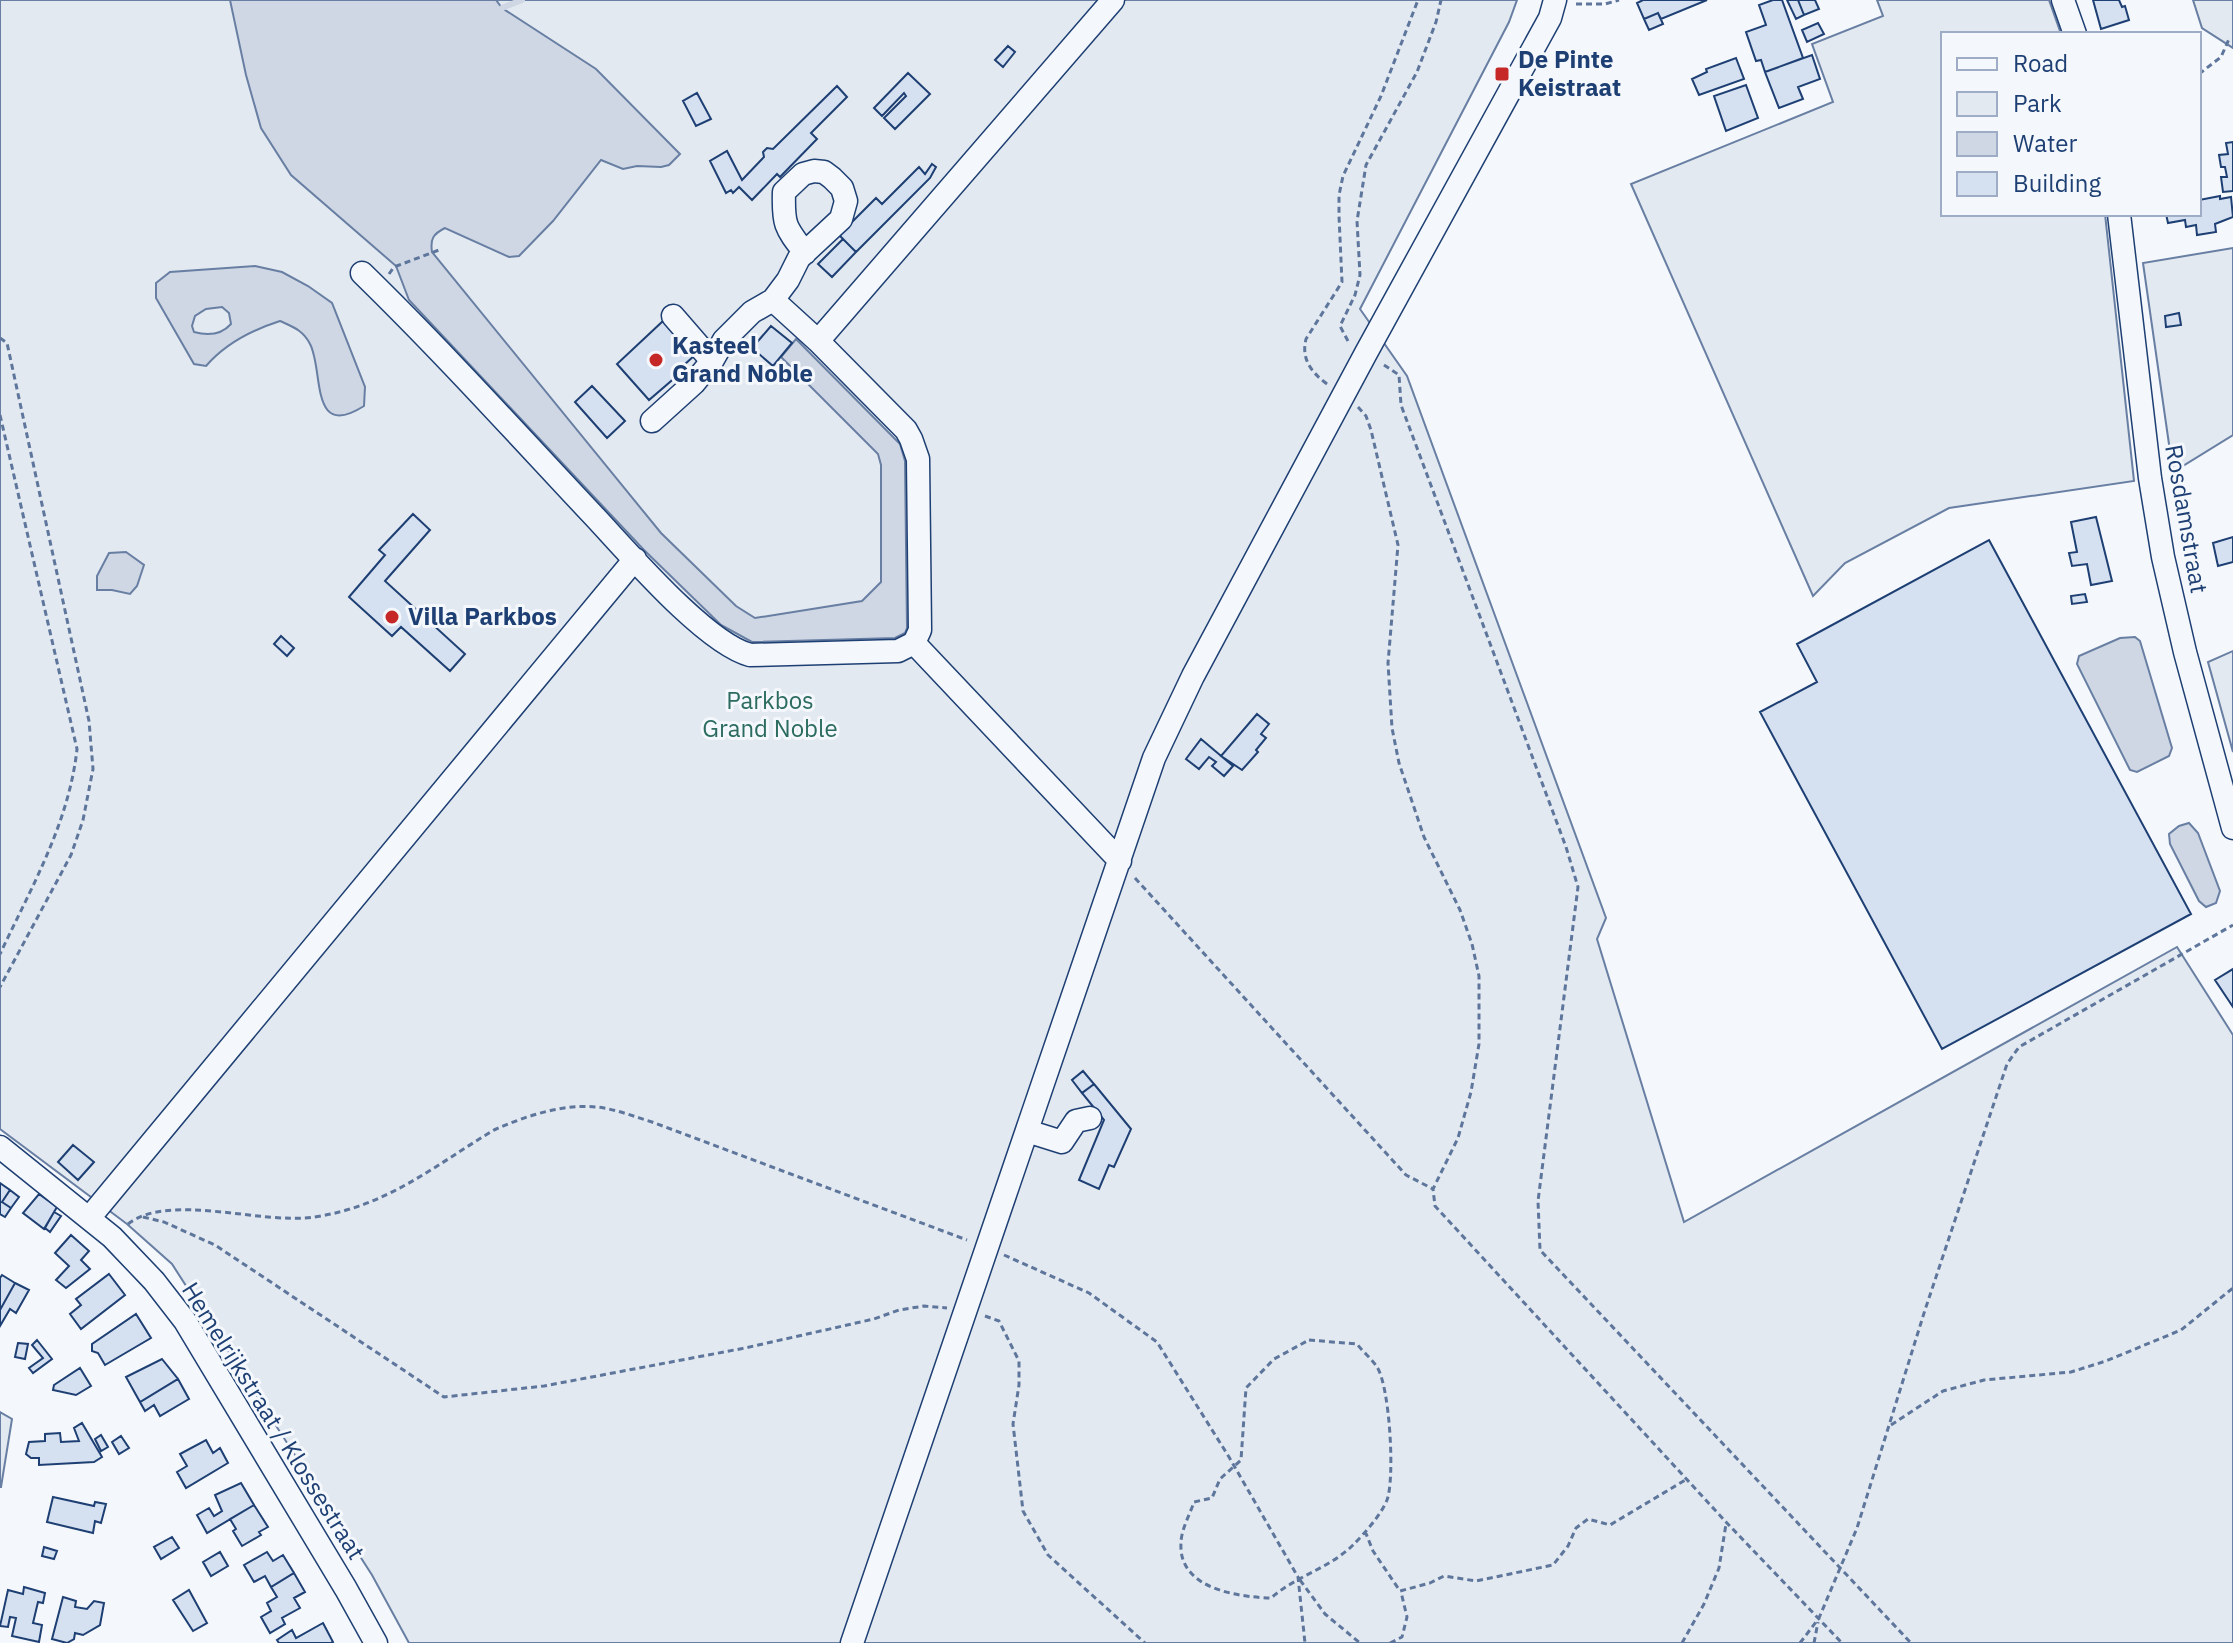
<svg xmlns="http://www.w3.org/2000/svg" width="2233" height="1643" viewBox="0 0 2233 1643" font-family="'IBM Plex Sans',sans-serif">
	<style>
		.green { fill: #e3e9f0; stroke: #687fa3; stroke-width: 2 }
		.water { fill: #cfd7e4; stroke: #687fa3; stroke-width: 2; fill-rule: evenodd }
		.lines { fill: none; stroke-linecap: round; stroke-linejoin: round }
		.stream { stroke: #cfd7e4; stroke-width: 6 }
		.building { fill: #d5e0f0; stroke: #1d3f73; stroke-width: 2 }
		.minor-casing { stroke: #1d3f73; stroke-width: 25 }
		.path { stroke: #5e769c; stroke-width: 3; stroke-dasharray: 6 4; stroke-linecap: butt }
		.minor { stroke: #f4f7fb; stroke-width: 22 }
		.poi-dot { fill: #c62828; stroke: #f4f7fb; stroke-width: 3 }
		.labels { text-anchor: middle; stroke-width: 6; stroke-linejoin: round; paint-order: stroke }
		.poi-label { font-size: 24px; font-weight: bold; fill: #1d3f73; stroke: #f4f7fb; text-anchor: start }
		.street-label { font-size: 24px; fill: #1d3f73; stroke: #f4f7fb }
		.park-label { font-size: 24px; fill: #2c6c60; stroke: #f4f7fb }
	</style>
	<rect width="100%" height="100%" fill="#f4f7fb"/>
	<path class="green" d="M0 0H1517L1509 22 1360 309 1407 376 1606 918 1597 939 1684 1222 2177 947 2233 1035V1643H409L372 1575 172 1264 127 1224 0 1129Z
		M1877 0H2049L2061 34H1943V214H2105L2134 481 1949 508 1845 563 1813 596 1631 184 1833 102 1812 44 1883 16Z
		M2193 0H2233V48L2202 28Z
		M2233 248V435L2173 472 2143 263Z
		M2233 651V752L2208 662Z
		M0 1412 12 1419 1 1487H0Z"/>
	<path class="water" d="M230 0H496L502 8 596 69 680 154 669 165 661 167 637 166 623 169 601 160 553 221 519 256 509 257 445 228C433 234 430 239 432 252L661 533 736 606 755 618 862 601 881 582V465L878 454 781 357 796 339 900 444 905 461 907 628 905 633 895 638 752 642 721 625 644 550 409 300 396 266 291 175 261 128 246 75Z
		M255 266 282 272 308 286 332 303 365 387 364 406C309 441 324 370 310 344 303 330 293 327 280 321 252 330 226 343 206 366L194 364 156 298V283L170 272ZM222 307 229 313 231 324C221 335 208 336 194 332L192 326 195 316 206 309Z
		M126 552 144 565 137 586 130 594 112 590H97V576L109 553Z
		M2135 637 2140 641 2172 748 2169 756 2137 772 2130 770 2077 664 2079 656 2120 638Z
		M2189 823 2198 833 2220 891 2216 903 2206 907 2199 901 2170 844 2169 834 2179 826Z"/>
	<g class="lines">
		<path class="stream" d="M502 8 522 0"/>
	</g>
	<path class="building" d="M1643 0H1707L1661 19 1658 13 1644 19 1637 3Z
		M1773 0H1782L1803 58 1765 72 1761 60 1756 61 1746 32 1766 25 1759 5Z
		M1787 0H1798L1804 15 1796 19Z
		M1798 0H1815L1819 9 1804 15Z
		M2093 0H2119L2122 7 2125 6 2129 20 2101 29Z
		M1658 13 1663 24 1649 30 1644 19Z
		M1818 23 1824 34 1807 42 1802 30Z
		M1008 46 1015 52 1003 67 995 60Z
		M1812 55 1820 79 1798 87 1803 99 1779 108 1765 72Z
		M1736 58 1744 79 1699 95 1692 79 1707 72 1706 69Z
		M908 73 930 94 895 129 884 118 906 96 904 93 882 116 874 108Z
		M1746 85 1758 118 1726 131 1714 96Z
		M837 86 847 97 811 133 817 139 780 177 777 174 752 200 739 187 733 193 731 190 726 193 710 161 727 151 742 180 764 157 763 152 767 148 773 149Z
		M697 93 711 119 696 126 683 101Z
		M2233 142V191L2223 192 2221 177H2227L2225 167H2221L2219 155 2228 154 2226 143Z
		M932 164 936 167 930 178 856 252 839 235 876 198 882 204 919 167 925 174Z
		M2220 196V199L2231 197 2233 217 2215 224 2216 232 2197 235 2196 225 2186 227 2185 220 2168 223 2166 214H2199V200Z
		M843 239 856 252 832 277 818 264Z
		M2179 313 2181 325 2166 327 2165 316Z
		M663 321 695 355 683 366 685 369 649 400 617 364Z
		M771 326 792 343 773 366 752 348Z
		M592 386 625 421 607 438 575 402Z
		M413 514 430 530 385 581 465 654 450 671 401 627 392 636 349 597 385 555 379 550Z
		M2096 517 2112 581 2091 585 2087 564 2072 566 2069 553 2077 552 2071 522Z
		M2233 537V562L2218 566 2213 543Z
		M1989 540 2191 914 1942 1049 1760 712 1817 682 1797 644Z
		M2085 594 2087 602 2072 604 2071 596Z
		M281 636 294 648 287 656 274 644Z
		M1257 714 1269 724 1261 734 1266 738 1256 750 1258 752 1242 770 1221 756Z
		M1201 739 1233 766 1224 776 1212 766 1216 762 1209 757 1199 769 1186 759Z
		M2233 969V1007L2215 980Z
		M1083 1071 1094 1084 1082 1093 1072 1080Z
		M1094 1084 1131 1129 1114 1167 1109 1165 1099 1189 1079 1180 1104 1120 1082 1093Z
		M73 1145 94 1162 78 1180 58 1162Z
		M0 1183 10 1190 2 1202 11 1208 5 1217 0 1214Z
		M10 1190 19 1197 11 1208 2 1202Z
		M39 1194 57 1207 44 1229 23 1213Z
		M54 1212 61 1216 50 1232 45 1228Z
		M71 1235 89 1251 81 1260 90 1269 66 1288 56 1280 69 1266 55 1253Z
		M109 1274 125 1295 81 1329 70 1314 81 1305 76 1299Z
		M2 1275 15 1283 0 1310V1278Z
		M15 1283 29 1290 16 1313 10 1309 0 1326V1310Z
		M136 1314 151 1338 105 1365 98 1353 92 1351V1344Z
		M37 1340 52 1359 33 1373 29 1368 43 1358 32 1345Z
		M18 1343 28 1344 25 1359 15 1357Z
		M162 1359 178 1379 140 1402 126 1377Z
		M80 1368 91 1386 76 1395 53 1390 54 1385Z
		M178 1379 189 1399 160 1416 154 1405 145 1411 140 1402Z
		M82 1423 102 1457 94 1462 39 1465V1458H31L26 1454 29 1442 45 1441V1434L60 1433 61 1442 79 1441 74 1428Z
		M101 1435 108 1447 101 1451 95 1439Z
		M121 1436 129 1448 119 1454 112 1442Z
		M206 1440 213 1453 220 1448 228 1463 186 1488 177 1472 187 1466 180 1454Z
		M241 1483 254 1505 207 1533 197 1515 209 1508 214 1516 222 1511 215 1495Z
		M53 1497 94 1506 95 1502 106 1504 101 1523 95 1521 93 1533 47 1522Z
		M254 1505 268 1527 259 1532 261 1535 242 1546 233 1531 236 1529 230 1519Z
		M172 1537 179 1548 161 1559 154 1547Z
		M44 1547 57 1551 54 1559 42 1556Z
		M220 1552 228 1566 211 1576 203 1562Z
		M267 1552 273 1561 283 1555 294 1573 271 1587 265 1576 254 1582 244 1565Z
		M294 1573 305 1592 294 1598 300 1608 282 1618 285 1624 270 1633 261 1617 271 1611 267 1603 277 1597 271 1587Z
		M24 1587 45 1593 43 1603 38 1602 33 1623 42 1625 39 1642 12 1636 16 1618 10 1617 8 1627 0 1626 8 1590 23 1594Z
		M189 1590 207 1623 193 1631 173 1600Z
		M63 1597 76 1601 75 1607 87 1609 94 1601 104 1603 100 1625 83 1635 75 1633 74 1639 67 1643 52 1639Z
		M323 1623 333 1642 331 1643H279L277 1640 292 1630 296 1638Z"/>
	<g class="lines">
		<defs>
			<path id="minor" d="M2063 0 2075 34
				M2119 214 2150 478 2163 557 2185 652 2233 828
				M362 273C442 351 517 434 593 515 627 551 705 643 750 655L898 651 914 643
				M773 300 788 280 799 258 841 219 846 201 842 188 832 178 824 172 814 171 803 174 784 192C783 225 785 227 805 253
				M673 316 712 361
				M818 341 1113 0
				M652 421 694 383 712 361 724 340 752 312 773 300 818 341 906 430 911 439 918 459 920 630 914 643 1120 861
				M1027 1131 1062 1142 1076 1121 1090 1118
				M0 1147 112 1237 154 1281 185 1321 346 1589 376 1643
				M90 1217 635 559
				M852 1643 1154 758 1193 676 1366 353 1550 18 1555 0"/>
		</defs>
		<use href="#minor" class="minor-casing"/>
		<path class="path" d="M1576 4H1605L1619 0
			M2199 74 2221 57 2229 39
			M389 274 394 267 439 250
			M0 338 7 343 89 721 93 769 83 820 71 855 0 987
			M1348 341 1340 326 1355 295 1360 275 1357 221 1366 165 1417 72 1436 22 1441 0
			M1384 365 1399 375 1401 405 1566 847 1578 887 1538 1201 1540 1250 1911 1643
			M1327 384C1311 372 1301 359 1306 339L1342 282 1339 216V195L1343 176 1381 96 1418 0
			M1358 407 1366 416 1371 430 1398 545 1388 663 1392 728 1399 763 1424 837 1460 910 1472 944 1479 976V1044L1471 1092 1458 1138 1433 1189 1435 1206 1726 1522 1842 1643
			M0 415 77 749C69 823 31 888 0 954
			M1135 878 1406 1175 1433 1189
			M143 1217 164 1222 215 1245 444 1397 544 1386 745 1348 874 1319 899 1310 924 1306 947 1308
			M128 1224C169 1192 261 1225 314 1217 386 1207 434 1166 494 1130 528 1115 567 1102 604 1108 620 1111 636 1117 652 1122L967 1240
			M1004 1255 1089 1293 1157 1342 1229 1457 1298 1577 1305 1643
			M985 1316 999 1321 1019 1361V1385L1013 1424 1023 1511 1048 1555 1145 1643
			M1309 1340 1357 1344C1363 1352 1372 1359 1377 1367 1390 1387 1395 1479 1387 1500 1381 1515 1364 1534 1353 1545 1330 1568 1296 1576 1271 1598 1238 1597 1178 1589 1181 1543 1181 1530 1190 1514 1194 1502L1212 1498 1220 1479 1241 1460 1246 1388 1274 1359Z
			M1891 1425 1943 1391 1984 1380 2071 1372 2106 1361 2181 1330 2233 1288
			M1365 1531 1373 1551 1400 1591 1430 1583 1444 1576 1476 1581 1553 1565 1568 1546 1576 1528 1588 1519 1610 1525 1687 1479
			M1300 1580 1325 1614 1360 1643
			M1390 1643 1402 1637 1407 1617 1401 1592
			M1682 1643 1704 1604 1719 1568 1726 1524
			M1800 1643 1819 1618 1857 1528 1925 1310 2007 1064 2019 1047 2233 925
			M1814 1643 1818 1622"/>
		<use href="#minor" class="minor"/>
	</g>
	<g class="poi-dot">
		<rect x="1494" y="66" width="16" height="16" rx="4"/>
		<circle cx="656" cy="360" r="8"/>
		<circle cx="392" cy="617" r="8"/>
	</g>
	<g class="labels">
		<g class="poi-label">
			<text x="1518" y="68">De Pinte<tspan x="1518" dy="28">Keistraat</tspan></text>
			<text x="672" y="354">Kasteel<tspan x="672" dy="28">Grand Noble</tspan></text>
			<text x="408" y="625">Villa Parkbos</text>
		</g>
		<g class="street-label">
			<text transform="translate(2186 519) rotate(80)" y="8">Rosdamstraat</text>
			<text transform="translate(273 1421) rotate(58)" y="8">Hemelrijkstraat / Klossestraat</text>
		</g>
		<g class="park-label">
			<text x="770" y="709">Parkbos<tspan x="770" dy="28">Grand Noble</tspan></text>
		</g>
	</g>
	<rect x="1941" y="32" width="260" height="184" fill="#f4f7fb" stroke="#9eadc5" stroke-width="2"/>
	<rect x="1957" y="58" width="40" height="12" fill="#f4f7fb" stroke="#9eadc5" stroke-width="2"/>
	<text x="2013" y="72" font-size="24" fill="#1d3f73">Road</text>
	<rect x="1957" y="92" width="40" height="24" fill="#e3e9f0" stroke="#9eadc5" stroke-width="2"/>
	<text x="2013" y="112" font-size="24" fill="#1d3f73">Park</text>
	<rect x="1957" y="132" width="40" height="24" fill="#cfd7e4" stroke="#9eadc5" stroke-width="2"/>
	<text x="2013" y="152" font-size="24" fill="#1d3f73">Water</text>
	<rect x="1957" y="172" width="40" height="24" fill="#d5e0f0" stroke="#9eadc5" stroke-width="2"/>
	<text x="2013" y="192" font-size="24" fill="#1d3f73">Building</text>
</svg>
